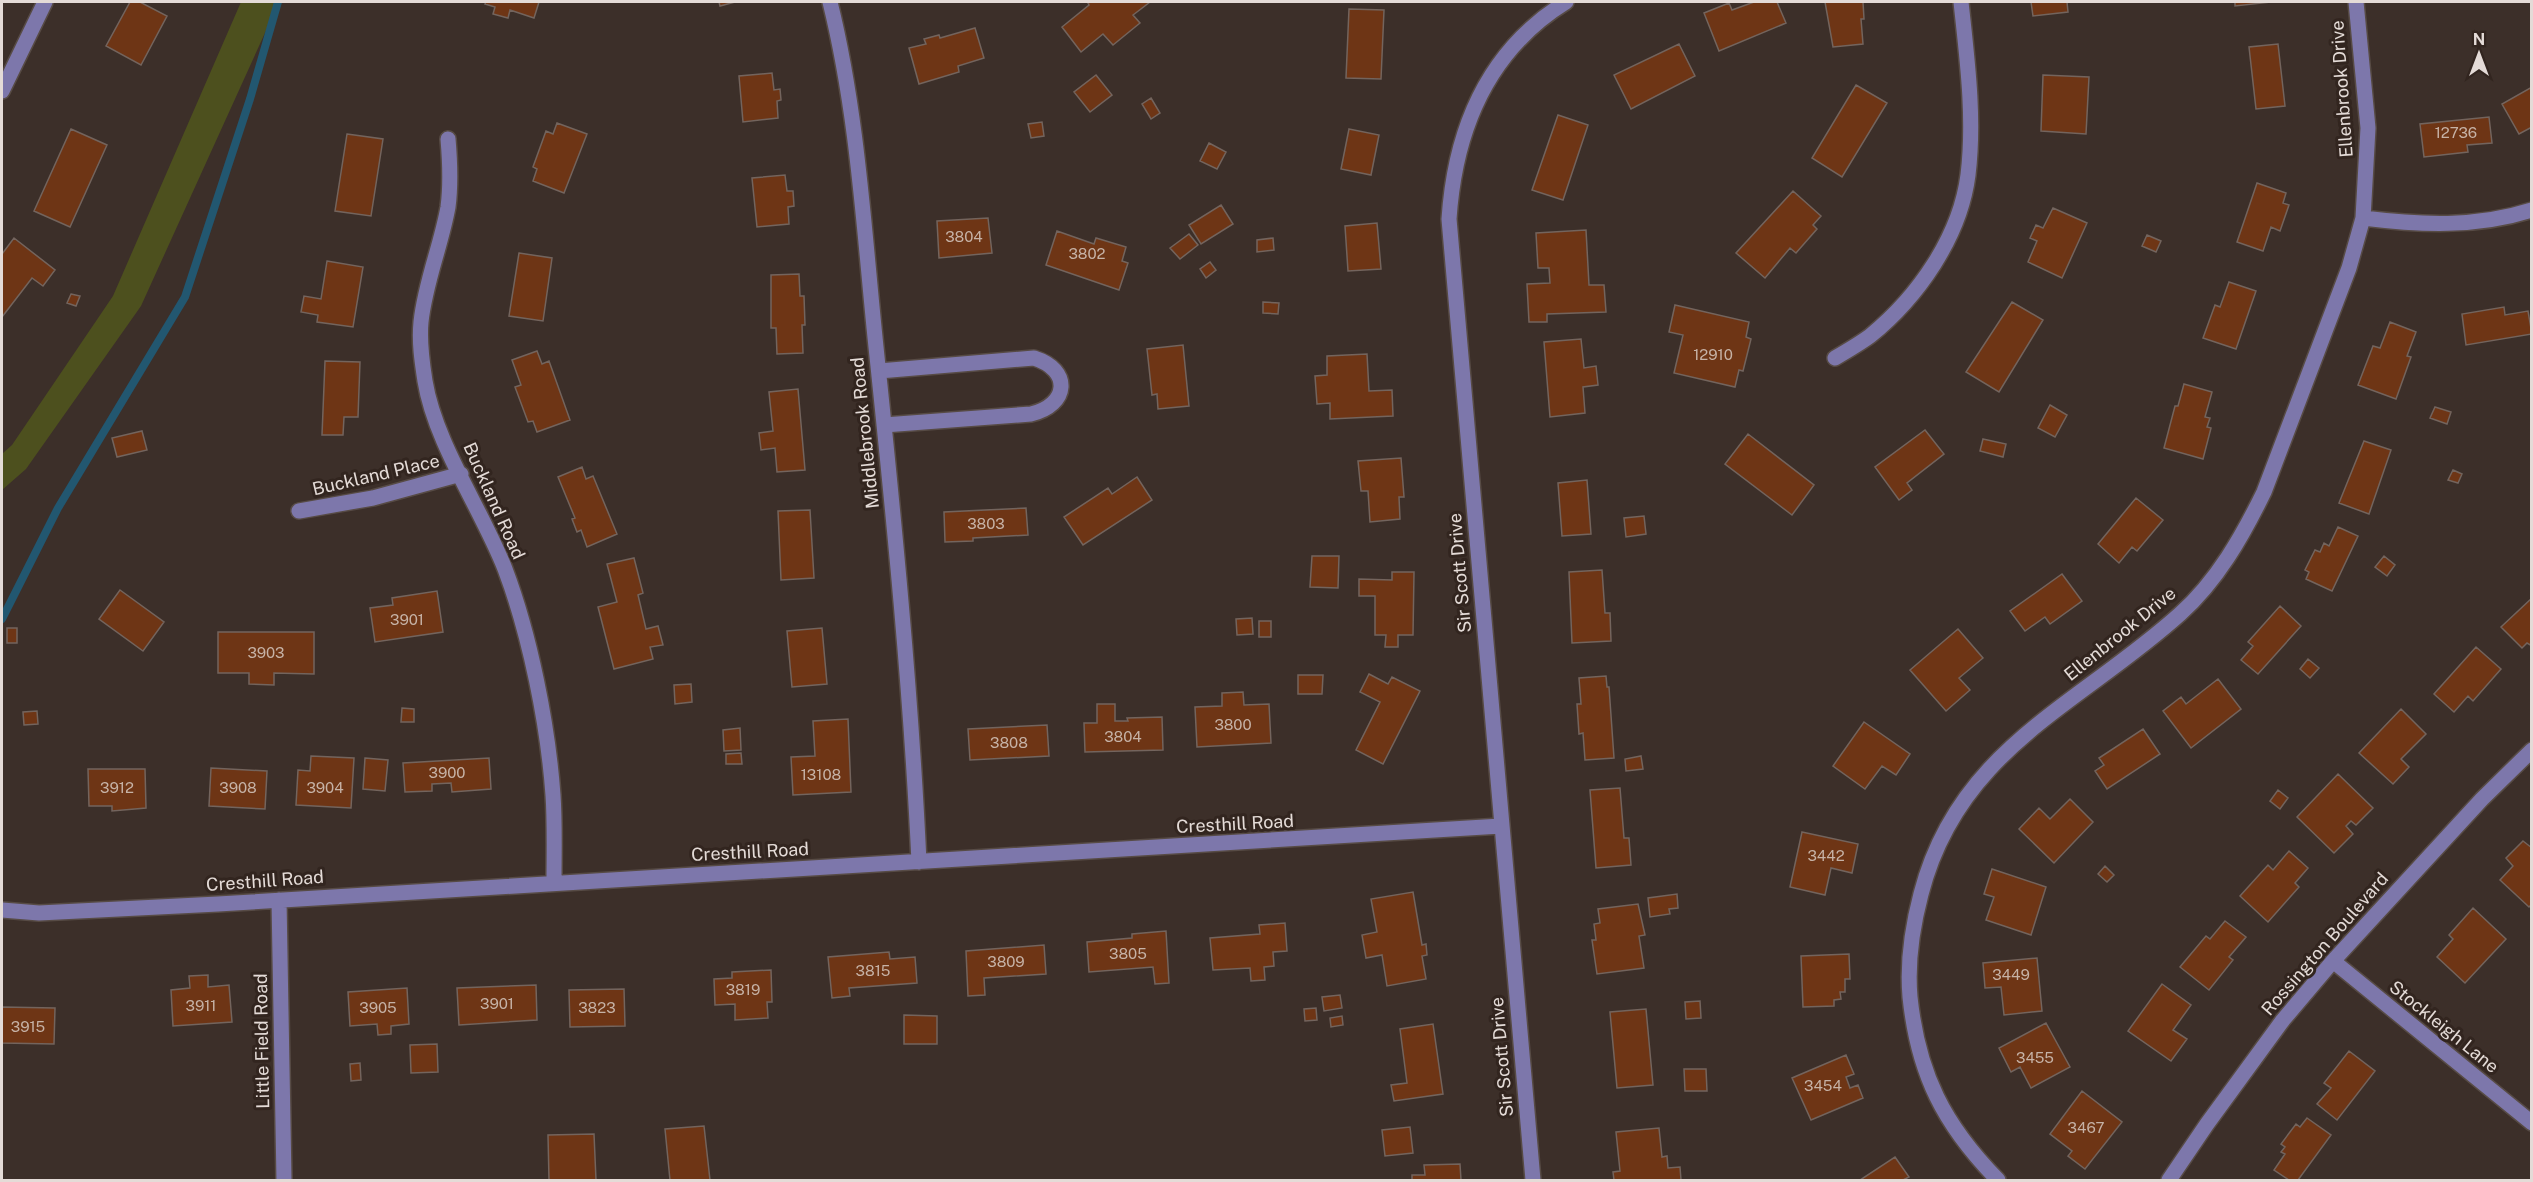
<svg xmlns="http://www.w3.org/2000/svg" width="2533" height="1182" viewBox="0 0 2533 1182" font-family="'Public Sans',sans-serif">
	<style>
		.green { fill: #4d501e }
		.lines { fill: none; stroke-linecap: round; stroke-linejoin: round }
		.stream { stroke: #225770; stroke-width: 8 }
		.building { fill: #6e3515; stroke: #73645d; stroke-width: 1.5 }
		.minor-casing { stroke: #574b45; stroke-width: 18 }
		.minor { stroke: #7d77ab; stroke-width: 15 }
		.labels { text-anchor: middle; stroke-width: 6; stroke-linejoin: round; paint-order: stroke }
		.number-label { font-size: 15px; fill: #c6b2a6 }
		.street-label { font-size: 18px; fill: #e4dbd7; stroke: #32251f }
	</style>
	<rect width="100%" height="100%" fill="#3c2f29"/>
	<path class="green" d="M241 2H279L141 306 26 469 2 490V454L12 445 113 296Z"/>
	<g class="lines">
		<path class="stream" d="M2 619 58 508 185 297 250 99 278 2"/>
	</g>
	<path class="building" d="M130 2H140L167 16 141 65 106 46Z
		M486 2H539L534 18 510 10 508 18 493 14 495 7 485 4Z
		M719 2H735L720 6Z
		M1090 2H1150L1133 15 1140 23 1113 45 1103 34 1081 52 1062 27 1089 5 1088 3Z
		M1754 2H1777L1786 23 1719 51 1704 13 1729 3 1732 10Z
		M1825 2H1863L1864 19H1861L1863 44 1833 47Z
		M2031 2H2067L2068 12 2033 16Z
		M2235 2H2271L2235 6Z
		M1349 9 1384 10 1381 79 1346 78Z
		M975 28 984 58 958 66 959 72 919 84 909 48 926 44 924 39 939 35 940 38Z
		M1679 44 1695 76 1631 109 1614 75Z
		M2278 44 2285 106 2256 109 2249 47Z
		M772 73 774 90 780 89 781 100 777 101 778 118 743 122 739 76Z
		M1096 75 1112 95 1090 112 1074 92Z
		M2043 75 2089 77 2086 134 2041 131Z
		M1856 85 1887 103 1842 177 1812 158Z
		M2532 87V127L2519 134 2502 104Z
		M1151 98 1160 113 1151 119 1142 104Z
		M1558 115 1588 125 1563 200 1532 190Z
		M2489 117 2492 143 2467 145 2468 152 2424 157 2420 124Z
		M1042 122 1044 136 1031 138 1028 124Z
		M557 123 587 134 564 193 533 181 537 169 533 167 546 131 553 134Z
		M71 129 107 145 70 227 34 211Z
		M1349 129 1379 135 1371 175 1341 169Z
		M347 134 383 139 371 216 335 211Z
		M1209 143 1226 152 1217 169 1200 161Z
		M785 175 787 191H793L794 206 788 207 789 224 757 227 752 178Z
		M2257 183 2286 193 2283 203 2289 205 2280 231 2271 227 2263 251 2237 242Z
		M1793 191 1821 216 1813 225 1817 229 1796 253 1790 248 1765 278 1736 253Z
		M1221 205 1233 224 1201 244 1189 225Z
		M2053 208 2087 223 2062 278 2028 262 2037 241 2030 238 2036 225 2043 228Z
		M988 218 992 253 939 258 937 221Z
		M1377 223 1381 269 1348 271 1345 226Z
		M1586 230 1589 285H1604L1606 312 1547 314V322H1529L1527 284 1550 283 1549 268H1538L1536 233Z
		M1057 231 1094 244 1096 238 1126 247 1122 261 1128 263 1119 290 1046 265Z
		M1189 234 1198 245 1180 259 1170 248Z
		M2147 235 2161 241 2156 252 2142 246Z
		M14 238 55 270 43 286 32 278 2 317V254Z
		M1273 238 1274 250 1257 252V240Z
		M519 253 552 258 543 321 509 316Z
		M327 261 363 267 353 327 317 322 318 315 301 312 304 296 321 299Z
		M1210 262 1216 270 1206 278 1200 269Z
		M799 274 800 296H804L805 325H802L803 353 777 354 776 328H771V275Z
		M2229 282 2256 291 2236 349 2203 338 2215 305 2220 307Z
		M71 294 80 296 76 306 67 303Z
		M1263 302 1279 303 1278 314 1263 313Z
		M2012 302 2043 320 1999 392 1966 372Z
		M1675 305 1749 322 1746 337 1751 339 1743 371 1739 370 1735 387 1674 373 1683 335 1669 332Z
		M2504 307 2505 315 2528 311 2532 334 2466 345 2462 314Z
		M2390 322 2416 332 2407 356 2411 357 2396 399 2358 385 2373 346 2380 348Z
		M1581 339 1584 368 1596 366 1598 385 1583 387 1585 413 1550 417 1544 342Z
		M1183 345 1189 406 1158 409 1157 394 1152 395 1147 349Z
		M537 351 542 364 549 361 570 420 537 432 533 421 528 422 515 387 521 385 512 360Z
		M1367 354 1369 391 1392 390 1393 416 1330 419V403L1317 404 1315 376 1327 375V356Z
		M325 361 360 362 358 417H344L343 435H322Z
		M2184 384 2212 392 2205 417 2210 418 2207 427 2211 428 2203 459 2164 448 2175 406H2178Z
		M798 389 805 470 777 472 775 448 761 450 759 433 773 431 769 392Z
		M2050 405 2067 415 2055 437 2038 428Z
		M2435 407 2451 412 2447 424 2430 418Z
		M1925 430 1944 454 1907 483 1912 490 1899 500 1875 467Z
		M142 431 147 450 117 457 112 438Z
		M1748 434 1814 485 1792 515 1725 464Z
		M1983 439 2006 444 2003 457 1980 451Z
		M2364 441 2391 450 2369 514 2339 503Z
		M1401 458 1404 497H1399L1400 519 1370 522 1368 491H1361L1358 461Z
		M582 467 586 479 593 476 617 534 587 547 581 530 577 532 572 519 575 518 558 477Z
		M2453 470 2462 474 2458 483 2448 480Z
		M1137 477 1152 500 1083 545 1064 517 1108 488 1112 494Z
		M1587 480 1591 534 1562 536 1558 483Z
		M2136 498 2163 520 2137 551 2132 547 2119 563 2098 544Z
		M1026 508 1028 535 973 538V541L945 542 944 512Z
		M810 510 814 578 781 580 778 511Z
		M1644 516 1646 534 1626 537 1624 518Z
		M2338 527 2358 536 2332 591 2306 579 2309 572 2305 570 2315 550 2320 552 2324 543 2329 546Z
		M1312 556H1339L1338 588 1310 587Z
		M2384 556 2395 565 2387 576 2375 567Z
		M634 558 643 593 638 595 646 629 658 626 663 645 650 647 653 659 614 669 598 607 617 602 607 564Z
		M1602 570 1605 613H1610L1611 641 1572 643 1569 572Z
		M1392 572H1414L1413 635H1398V647H1385L1386 635H1375V596H1359V579L1392 580Z
		M2062 574 2082 601 2050 624 2045 617 2025 631 2010 611Z
		M120 590 164 622 143 651 99 619Z
		M437 591 443 632 375 642 370 608 393 605 392 598Z
		M2532 598V646L2527 643 2522 648 2501 627Z
		M2280 606 2301 626 2258 674 2241 660 2253 646 2248 642Z
		M1252 618 1253 634 1237 635 1236 619Z
		M1259 621H1271V637H1259Z
		M7 628H17V643H7Z
		M822 628 827 684 792 687 787 631Z
		M1958 629 1983 658 1959 678 1970 690 1946 711 1910 670Z
		M218 632H314V674L274 673V685L249 684V673H218Z
		M2476 647 2501 669 2473 701 2468 696 2454 712 2434 694Z
		M2308 659 2319 668 2310 678 2300 669Z
		M1369 674 1388 684 1392 677 1420 691 1383 764 1356 750 1380 702 1360 692Z
		M1298 675H1323L1322 694H1298Z
		M1606 676 1607 687H1609L1614 758 1585 760 1583 733 1579 734 1577 704H1581L1579 678Z
		M2218 679 2241 709 2191 748 2163 711 2181 697 2186 704Z
		M691 684 692 702 675 704 674 685Z
		M1243 692 1244 705 1269 704 1271 743 1197 747 1195 707 1222 706V693Z
		M1097 704H1115V721H1128L1127 718 1162 717 1163 750 1085 752 1084 723H1097Z
		M402 708 414 709V722H401Z
		M2401 709 2426 734 2401 759 2409 767 2393 784 2359 753Z
		M37 711 38 724 24 725 23 712Z
		M848 719 851 792 793 795 791 757 815 756 813 721Z
		M1864 722 1910 754 1896 775 1882 766 1865 789 1833 766Z
		M1047 725 1049 756 970 760 968 729Z
		M740 728 741 750 724 751 723 730Z
		M2143 729 2160 754 2107 789 2095 771 2104 765 2099 758Z
		M741 753 742 764H726V754Z
		M311 756 354 758 351 808 296 805 298 770 310 771Z
		M1641 756 1643 769 1626 771 1625 759Z
		M365 758 388 760 385 791 363 789Z
		M489 758 491 789 452 792 451 783 432 784V791L405 792 403 763Z
		M211 768 267 771 265 809 209 806Z
		M88 769H145L146 808 112 811V806H89Z
		M2338 774 2373 808 2356 825 2351 821 2346 826 2353 834 2334 853 2297 817Z
		M1620 788 1624 838H1629L1631 865 1596 868 1590 790Z
		M2278 790 2288 798 2280 809 2270 801Z
		M2070 799 2093 822 2054 863 2019 829 2039 808 2050 819Z
		M1802 832 1858 844 1852 873 1831 868 1825 895 1790 887Z
		M2523 841 2532 848V904L2529 907 2500 880 2513 866 2506 858Z
		M2289 851 2308 868 2295 883 2299 887 2268 922 2240 896 2268 865 2273 870Z
		M2105 866 2114 875 2107 882 2098 874Z
		M1992 869 2046 887 2031 935 1986 920 1994 897 1984 894Z
		M1413 892 1422 945 1426 944 1427 955 1422 956 1426 979 1387 986 1382 955 1366 958 1362 935 1377 932 1371 899Z
		M1677 894 1678 908 1669 909 1670 914 1650 917 1648 898Z
		M1638 904 1645 935 1639 936 1644 968 1597 974 1592 940H1596L1594 924 1600 923 1598 909Z
		M2473 908 2506 939 2465 983 2437 957 2453 939 2449 935Z
		M2225 921 2246 937 2229 957 2233 960 2209 990 2180 967 2206 936 2210 939Z
		M1285 923 1287 951 1273 952 1274 966 1264 967 1265 980 1251 981 1250 968 1213 970 1210 938 1260 934 1259 925Z
		M1166 931 1169 983 1155 984 1153 967 1089 972 1087 942 1132 938V934Z
		M1044 945 1046 974 984 978 985 995 968 996 966 951Z
		M889 952 890 959 915 957 917 983 849 988 850 996 832 998 828 957Z
		M1849 954 1850 979H1845V992H1840L1841 999 1834 1000V1006L1803 1007 1801 956Z
		M2037 958 2042 1011 2004 1015 2001 987 1985 988 1983 963Z
		M771 970 772 1002H767L768 1018 735 1020V1004L715 1005 714 979 732 978V972Z
		M208 975V987L229 985 232 1022 173 1026 171 990 190 988 189 976Z
		M2162 984 2191 1005 2173 1030 2187 1039 2171 1061 2128 1031Z
		M536 985 537 1020 459 1025 457 988Z
		M407 988 409 1024 391 1026V1034L378 1035 377 1024 350 1026 348 992Z
		M624 989 625 1026 570 1027 569 990Z
		M1340 995 1342 1008 1324 1011 1322 997Z
		M1700 1001 1701 1018 1686 1019 1685 1002Z
		M2 1007 55 1008 54 1044 2 1043Z
		M1316 1008 1317 1020 1305 1021 1304 1009Z
		M1646 1009 1653 1085 1617 1088 1610 1012Z
		M904 1015 937 1016V1044H904Z
		M1342 1016 1343 1025 1331 1027 1330 1018Z
		M2046 1023 2070 1067 2031 1088 2020 1067 2011 1072 1999 1048Z
		M1433 1024 1443 1094 1394 1101 1391 1085 1407 1083 1400 1029Z
		M437 1044 438 1072 411 1073 410 1045Z
		M2349 1051 2375 1071 2337 1120 2317 1104 2331 1088 2324 1083Z
		M1846 1055 1854 1074 1846 1077 1850 1088 1858 1085 1863 1098 1811 1120 1792 1078Z
		M360 1063 361 1080 351 1081 350 1064Z
		M1684 1069H1706L1707 1091H1685Z
		M2082 1091 2122 1122 2085 1169 2068 1156 2072 1151 2050 1134Z
		M2307 1118 2331 1135 2298 1180H2289L2274 1170 2285 1154 2281 1152 2285 1147 2281 1144 2296 1124 2300 1127Z
		M704 1126 710 1180H670L665 1129Z
		M1410 1127 1413 1153 1385 1156 1382 1130Z
		M1659 1128 1662 1157 1667 1156 1668 1168 1680 1167 1681 1180H1614L1613 1172 1620 1171 1616 1132Z
		M594 1134 596 1180H549L548 1135Z
		M1895 1157 1909 1177 1903 1180H1860Z
		M1460 1164 1461 1180H1468H1412V1175H1425L1424 1165Z"/>
	<g class="lines">
		<defs>
			<path id="minor" d="M830 2C858 115 864 232 876 347 894 519 911 690 919 862
				M2 91 45 2
				M448 139C450 162 451 184 448 207 441 246 425 283 421 322 419 342 422 362 425 381 435 443 482 510 505 569 530 635 548 725 553 795 555 824 554 853 554 882
				M2363 218C2420 225 2476 228 2532 210
				M1835 358C1847 351 1859 344 1870 336 1918 297 1960 237 1968 175 1975 118 1967 58 1961 2
				M879 371 1034 358C1072 370 1069 405 1031 414L884 425
				M299 511 373 498 461 474
				M279 900 284 1180
				M2 910 39 913 218 904 1501 826
				M2333 961 2532 1123
				M1533 1180 1449 219C1455 130 1487 51 1566 2
				M1998 1180C1944 1125 1918 1074 1910 997 1907 962 1912 928 1921 894 1958 749 2079 705 2180 614 2217 581 2242 537 2264 492L2349 268 2363 218 2368 128 2356 2
				M2169 1180 2207 1124 2283 1020 2333 961 2482 799 2532 750"/>
		</defs>
		<use href="#minor" class="minor-casing"/>
		<use href="#minor" class="minor"/>
	</g>
	<g class="labels">
		<g class="number-label">
			<text x="2456" y="138">12736</text>
			<text x="964" y="242">3804</text>
			<text x="1087" y="259">3802</text>
			<text x="1713" y="360">12910</text>
			<text x="986" y="529">3803</text>
			<text x="407" y="625">3901</text>
			<text x="266" y="658">3903</text>
			<text x="1233" y="730">3800</text>
			<text x="1123" y="742">3804</text>
			<text x="1009" y="748">3808</text>
			<text x="447" y="778">3900</text>
			<text x="821" y="780">13108</text>
			<text x="117" y="793">3912</text>
			<text x="238" y="793">3908</text>
			<text x="325" y="793">3904</text>
			<text x="1826" y="861">3442</text>
			<text x="1128" y="959">3805</text>
			<text x="1006" y="967">3809</text>
			<text x="873" y="976">3815</text>
			<text x="2011" y="980">3449</text>
			<text x="743" y="995">3819</text>
			<text x="497" y="1009">3901</text>
			<text x="201" y="1011">3911</text>
			<text x="378" y="1013">3905</text>
			<text x="597" y="1013">3823</text>
			<text x="28" y="1032">3915</text>
			<text x="2035" y="1063">3455</text>
			<text x="1823" y="1091">3454</text>
			<text x="2086" y="1133">3467</text>
		</g>
		<g class="street-label">
			<text transform="translate(2342 89) rotate(-94)" y="6">Ellenbrook Drive</text>
			<text transform="translate(865 433) rotate(-96)" y="6">Middlebrook Road</text>
			<text transform="translate(376 475) rotate(-13)" y="6">Buckland Place</text>
			<text transform="translate(494 501) rotate(66)" y="6">Buckland Road</text>
			<text transform="translate(1460 573) rotate(-95)" y="6">Sir Scott Drive</text>
			<text transform="translate(2120 634) rotate(-39)" y="6">Ellenbrook Drive</text>
			<text transform="translate(1235 824) rotate(-3)" y="6">Cresthill Road</text>
			<text transform="translate(750 852) rotate(-3)" y="6">Cresthill Road</text>
			<text transform="translate(265 881) rotate(-4)" y="6">Cresthill Road</text>
			<text transform="translate(2325 944) rotate(-49)" y="6">Rossington Boulevard</text>
			<text transform="translate(2444 1027) rotate(39)" y="6">Stockleigh Lane</text>
			<text transform="translate(262 1041) rotate(-91)" y="6">Little Field Road</text>
			<text transform="translate(1502 1057) rotate(-95)" y="6">Sir Scott Drive</text>
		</g>
	</g>
	<rect width="2533" height="1182" fill="none" stroke="#e4dbd7" stroke-width="6"/>
	<g transform="translate(2479 54)" stroke="#32251f" stroke-width="4.5" paint-order="stroke">
	<path d="M0-4.5L10 22L0 15L-10 22Z" fill="#e4dbd7"/>
	<text y="-9" font-size="16" font-weight="bold" text-anchor="middle" fill="#e4dbd7">N</text>
	</g>
</svg>
